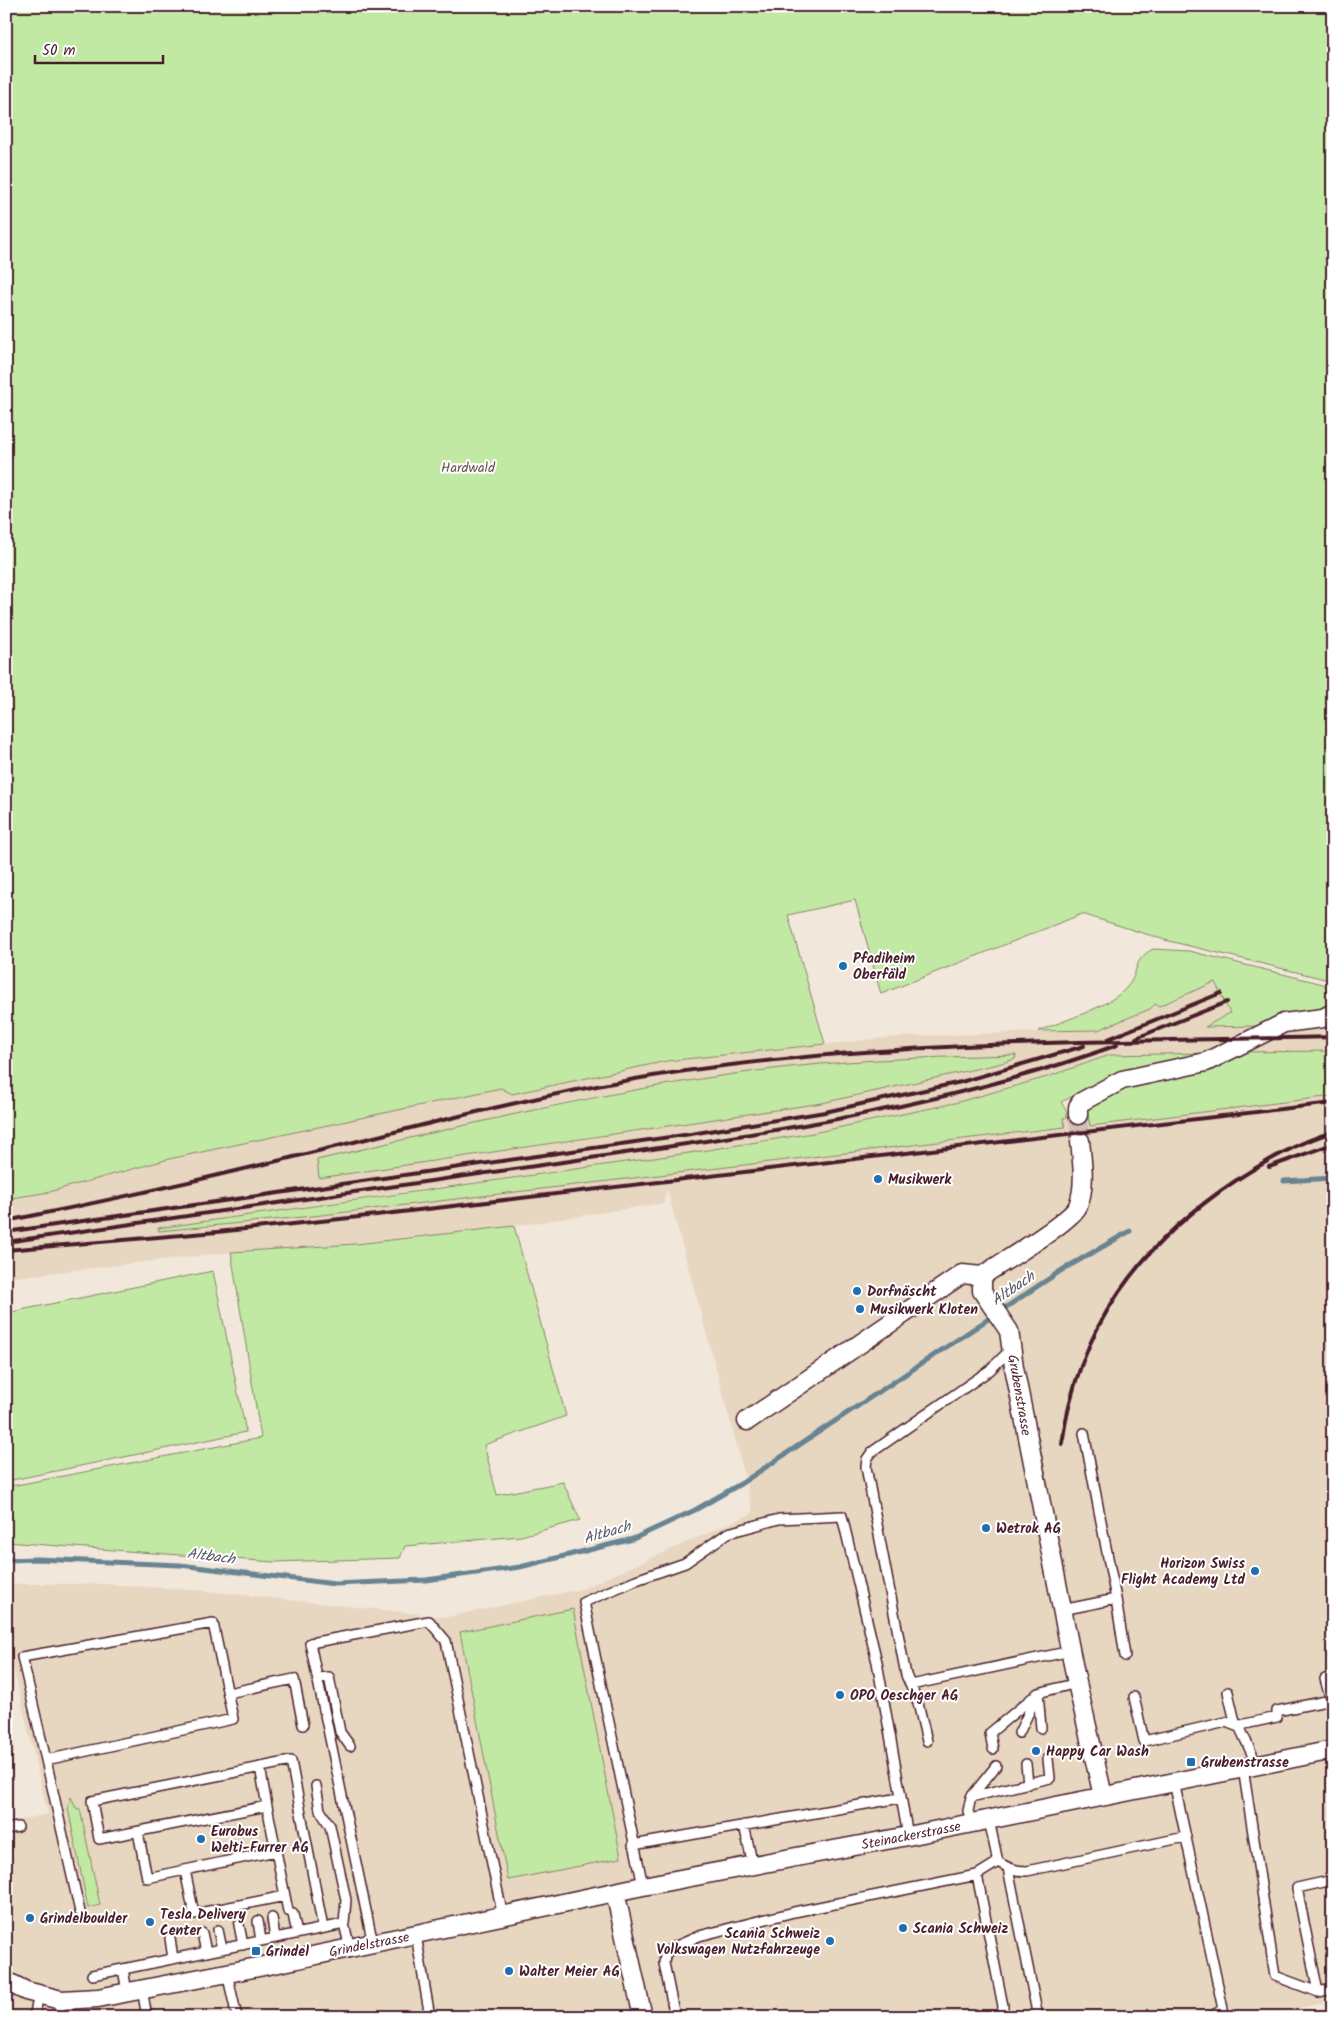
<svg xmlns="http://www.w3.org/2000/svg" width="1339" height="2023" viewBox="0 0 1339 2023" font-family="Kalam,sans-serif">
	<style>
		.built { fill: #e7d6c0; fill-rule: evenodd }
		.green { fill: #c2e9a4; stroke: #868468 }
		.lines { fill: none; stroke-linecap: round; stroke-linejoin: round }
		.stream { stroke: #678492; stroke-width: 5 }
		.minor-tunnel { stroke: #d0bfb7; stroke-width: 18; stroke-dasharray: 18 9; stroke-linecap: butt }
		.service-casing { stroke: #4a1f2b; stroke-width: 12 }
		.minor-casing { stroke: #4a1f2b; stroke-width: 21 }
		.service { stroke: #fff; stroke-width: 9 }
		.minor { stroke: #fff; stroke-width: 18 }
		.rail { stroke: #4a1f2b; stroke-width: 4 }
		.poi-dot { fill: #1f6fb2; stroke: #fff; stroke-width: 2 }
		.labels { text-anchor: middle; stroke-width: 4; stroke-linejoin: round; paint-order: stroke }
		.park-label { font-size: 14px; fill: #685249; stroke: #fff }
		.poi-label { font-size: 14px; font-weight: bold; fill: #4a1f2b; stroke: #fff; text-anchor: start }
		.street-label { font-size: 14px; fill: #4a1f2b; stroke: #fff }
		.water-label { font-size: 15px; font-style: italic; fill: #5b5a67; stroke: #fff }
	</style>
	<rect width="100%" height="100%" fill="#f1e7da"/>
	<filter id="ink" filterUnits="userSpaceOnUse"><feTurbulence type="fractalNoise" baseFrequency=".02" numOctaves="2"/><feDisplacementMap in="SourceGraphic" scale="10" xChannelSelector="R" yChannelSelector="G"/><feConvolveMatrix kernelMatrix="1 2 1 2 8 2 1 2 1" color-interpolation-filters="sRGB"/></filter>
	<g filter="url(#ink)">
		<path class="built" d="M1216 982 1230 1013 1206 1027 1333 1025V1051L1110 1055 1047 1077 955 1103 813 1133 689 1153 394 1193 158 1228 159 1231 313 1216 419 1202 1037 1131 1064 1127 1063 1117 1078 1115H1088L1090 1126 1333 1096V2001L1255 2017H6V1823L48 1814 6 1636V1584H105L205 1591 447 1617 582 1589 753 1513 739 1453 667 1189 663 1203 514 1226 356 1244 231 1252 6 1278V1199L49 1192 169 1159 501 1088 512 1094 667 1061 895 1037 1098 1030 1150 1009 1155 1003 1159 1006 1171 1002ZM1016 1056 1015 1059 998 1064 911 1084 595 1138 319 1178 547 1106 582 1099 675 1083 791 1067 900 1060Z"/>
		<path class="green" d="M6 6H1333V981L1165 940 1082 914 881 994 855 900 788 915 825 1044 667 1061 512 1094 501 1088 169 1159 49 1192 6 1199Z
			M1153 949 1189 951 1323 984C1330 989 1332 994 1331 1002L1322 1010 1295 1012 1262 1026 1205 1027 1230 1013 1215 982 1159 1006 1155 1004 1150 1009 1098 1030 1039 1031C1064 1020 1111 1007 1128 986 1139 973 1132 960 1153 949Z
			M1333 1051V1096L1090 1126 1088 1115H1086L1085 1109 1115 1088 1238 1052Z
			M1212 1053 1119 1074 1061 1102 1067 1112V1117L1063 1118 1065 1127 313 1216 159 1231 158 1228 689 1153 813 1133 955 1103 1047 1077 1110 1055Z
			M1016 1055 1015 1059 998 1064 822 1103 319 1178 317 1160C473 1123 629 1085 790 1067 864 1059 941 1057 1016 1055Z
			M514 1226 566 1416 484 1445 497 1495 563 1482 580 1520 521 1536 405 1546 400 1558 274 1562 6 1542V1487L261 1438 231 1252 356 1244Z
			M213 1271 246 1432 7 1481 6 1313Z
			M573 1609 621 1858 508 1880 460 1632Z
			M71 1797 76 1808 80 1809 100 1905 88 1908 68 1808Z"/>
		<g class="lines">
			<path class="stream" d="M1284 1181 1333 1178
				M6 1560 37 1559 180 1565 335 1584 426 1580 520 1567 633 1539 695 1510 742 1483 1062 1270 1130 1231"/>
			<path class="minor-tunnel" d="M1078 1115 1080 1141"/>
			<defs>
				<path id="service" d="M1116 1599 1125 1656
					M1062 1610 1116 1599 1084 1433
					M1333 1677 1325 1679 1333 1708
					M318 1678 329 1677 340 1732 350 1746
					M911 1685 1071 1651
					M1228 1692 1236 1726
					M228 1693 294 1679 303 1725
					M1134 1697 1144 1741 1226 1722 1236 1726 1277 1717V1711L1331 1700
					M1239 1726 1252 1754 1254 1766
					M1041 1728 1038 1693 1077 1683
					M1019 1733 1037 1695
					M927 1741 918 1703 906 1675 866 1467 867 1459 872 1452 990 1370 1011 1349
					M993 1749 990 1733 1038 1693
					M46 1760 22 1657 213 1623 233 1719 46 1760 80 1912
					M1026 1764 1028 1784
					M260 1767 267 1806
					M1243 1768 1275 1976 1318 1992 1333 1989
					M1174 1782 1223 2009 1211 2017
					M316 1786 320 1810 330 1826 346 1900 344 1924 350 1948
					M971 1797 996 1766
					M972 1823 968 1811 971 1797 1050 1778 1048 1759
					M744 1825 753 1866
					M6 1829 18 1827
					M138 1832 147 1878 185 1870
					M633 1845 900 1798
					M276 1851 285 1896 194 1914 185 1870 276 1851 267 1806 99 1839 92 1801 291 1761 323 1928
					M998 1862C1008 1868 1015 1871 1027 1871L1185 1837
					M1008 1868 1038 2017
					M977 1875 1003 2006 1002 2017
					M643 1886 584 1602 636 1580 685 1563 728 1533 779 1519 842 1516 877 1662 908 1836
					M285 1896 288 1911
					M293 1914 297 1934
					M272 1918 275 1938
					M258 1921 261 1941
					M239 1925 243 1945
					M218 1930 222 1949
					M202 1933 206 1952
					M416 1935 430 2017
					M170 1938 173 1959
					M373 1944 310 1643 429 1621 446 1641 503 1917
					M227 1973 237 2017
					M92 1975 123 1969
					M142 1989 147 2017
					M127 1992 123 1969 344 1924
					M1318 1992 1297 1888 1333 1880
					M34 2017 39 1995
					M59 2017 61 2000
					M675 2017 664 1963 665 1955 672 1948 699 1936 794 1912 977 1875 998 1862 989 1820"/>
				<path id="minor" d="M1078 1115V1107L1081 1102 1122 1080 1206 1062 1284 1023 1323 1018 1333 1013
					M982 1276V1291L1009 1331 1014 1367 1075 1674 1103 1796
					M982 1276C1002 1262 1070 1223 1078 1206 1086 1186 1082 1161 1080 1141
					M747 1421 962 1274 982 1276
					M615 1892 643 2017
					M6 1981 26 1991 61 2000 98 1998 279 1963 643 1886 908 1836 1333 1750"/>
			</defs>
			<use href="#service" class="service-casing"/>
			<use href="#minor" class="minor-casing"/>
			<use href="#service" class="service"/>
			<use href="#minor" class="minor"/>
			<path class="rail" d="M1136 1038 1227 1002
				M1108 1039 1221 993
				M1269 1167 1333 1144
				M6 1221C112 1200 218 1176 322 1150 438 1121 554 1091 672 1073 891 1040 1112 1042 1333 1037
				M6 1232 691 1134 825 1112 961 1082 1084 1046
				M6 1242C192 1215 377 1189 563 1162 750 1135 939 1110 1117 1045
				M6 1250 217 1232 359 1217 1333 1103
				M1062 1444C1078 1326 1140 1244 1238 1179 1268 1160 1299 1142 1333 1132"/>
		</g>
	</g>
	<g class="poi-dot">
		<circle cx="843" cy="966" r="5"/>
		<circle cx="878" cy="1179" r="5"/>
		<circle cx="857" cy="1291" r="5"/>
		<circle cx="860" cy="1309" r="5"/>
		<circle cx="986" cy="1528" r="5"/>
		<circle cx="1255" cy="1571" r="5"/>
		<circle cx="840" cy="1695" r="5"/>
		<circle cx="1036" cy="1751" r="5"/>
		<rect x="1186" y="1757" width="10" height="10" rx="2.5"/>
		<circle cx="201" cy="1839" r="5"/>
		<circle cx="30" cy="1918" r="5"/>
		<circle cx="150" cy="1922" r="5"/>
		<circle cx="903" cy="1928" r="5"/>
		<circle cx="830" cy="1941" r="5"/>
		<rect x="251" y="1946" width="10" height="10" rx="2.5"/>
		<circle cx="509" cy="1971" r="5"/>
	</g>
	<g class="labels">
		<g class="park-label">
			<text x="468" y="472">Hardwald</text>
		</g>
		<g class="poi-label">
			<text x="853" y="963">Pfadiheim<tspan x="853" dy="16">Oberfäld</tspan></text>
			<text x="888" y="1184">Musikwerk</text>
			<text x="867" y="1296">Dorfnäscht</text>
			<text x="870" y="1314">Musikwerk Kloten</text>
			<text x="996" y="1533">Wetrok AG</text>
			<text x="1245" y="1568" text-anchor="end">Horizon Swiss<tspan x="1245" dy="16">Flight Academy Ltd</tspan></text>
			<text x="850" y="1700">OPO Oeschger AG</text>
			<text x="1046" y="1756">Happy Car Wash</text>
			<text x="1201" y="1767">Grubenstrasse</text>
			<text x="211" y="1836">Eurobus<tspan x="211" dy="16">Welti-Furrer AG</tspan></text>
			<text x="160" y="1919">Tesla Delivery<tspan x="160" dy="16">Center</tspan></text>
			<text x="40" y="1923">Grindelboulder</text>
			<text x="913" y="1933">Scania Schweiz</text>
			<text x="820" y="1938" text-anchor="end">Scania Schweiz<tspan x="820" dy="16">Volkswagen Nutzfahrzeuge</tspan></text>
			<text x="266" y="1956">Grindel</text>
			<text x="519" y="1976">Walter Meier AG</text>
		</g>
		<g class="street-label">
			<text transform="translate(1020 1395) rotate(80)" y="5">Grubenstrasse</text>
			<text transform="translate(911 1835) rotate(-11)" y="5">Steinackerstrasse</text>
			<text transform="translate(369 1944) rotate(-11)" y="5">Grindelstrasse</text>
		</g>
		<g class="water-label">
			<text transform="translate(1013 1288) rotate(-34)" y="5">Altbach</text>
			<text transform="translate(607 1532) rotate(-16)" y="5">Altbach</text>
			<text transform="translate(211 1556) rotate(7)" y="5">Altbach</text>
		</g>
	</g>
	<rect width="1339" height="2023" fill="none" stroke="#fff" stroke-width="25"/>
	<rect x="12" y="12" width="1314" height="1998" fill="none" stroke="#4a1f2b" stroke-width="2" filter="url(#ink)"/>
	<path d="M35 55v8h128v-8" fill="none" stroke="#4a1f2b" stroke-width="2.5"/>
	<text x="42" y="55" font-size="15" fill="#4a1f2b" stroke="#ffffff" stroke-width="4" paint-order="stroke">50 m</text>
</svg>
